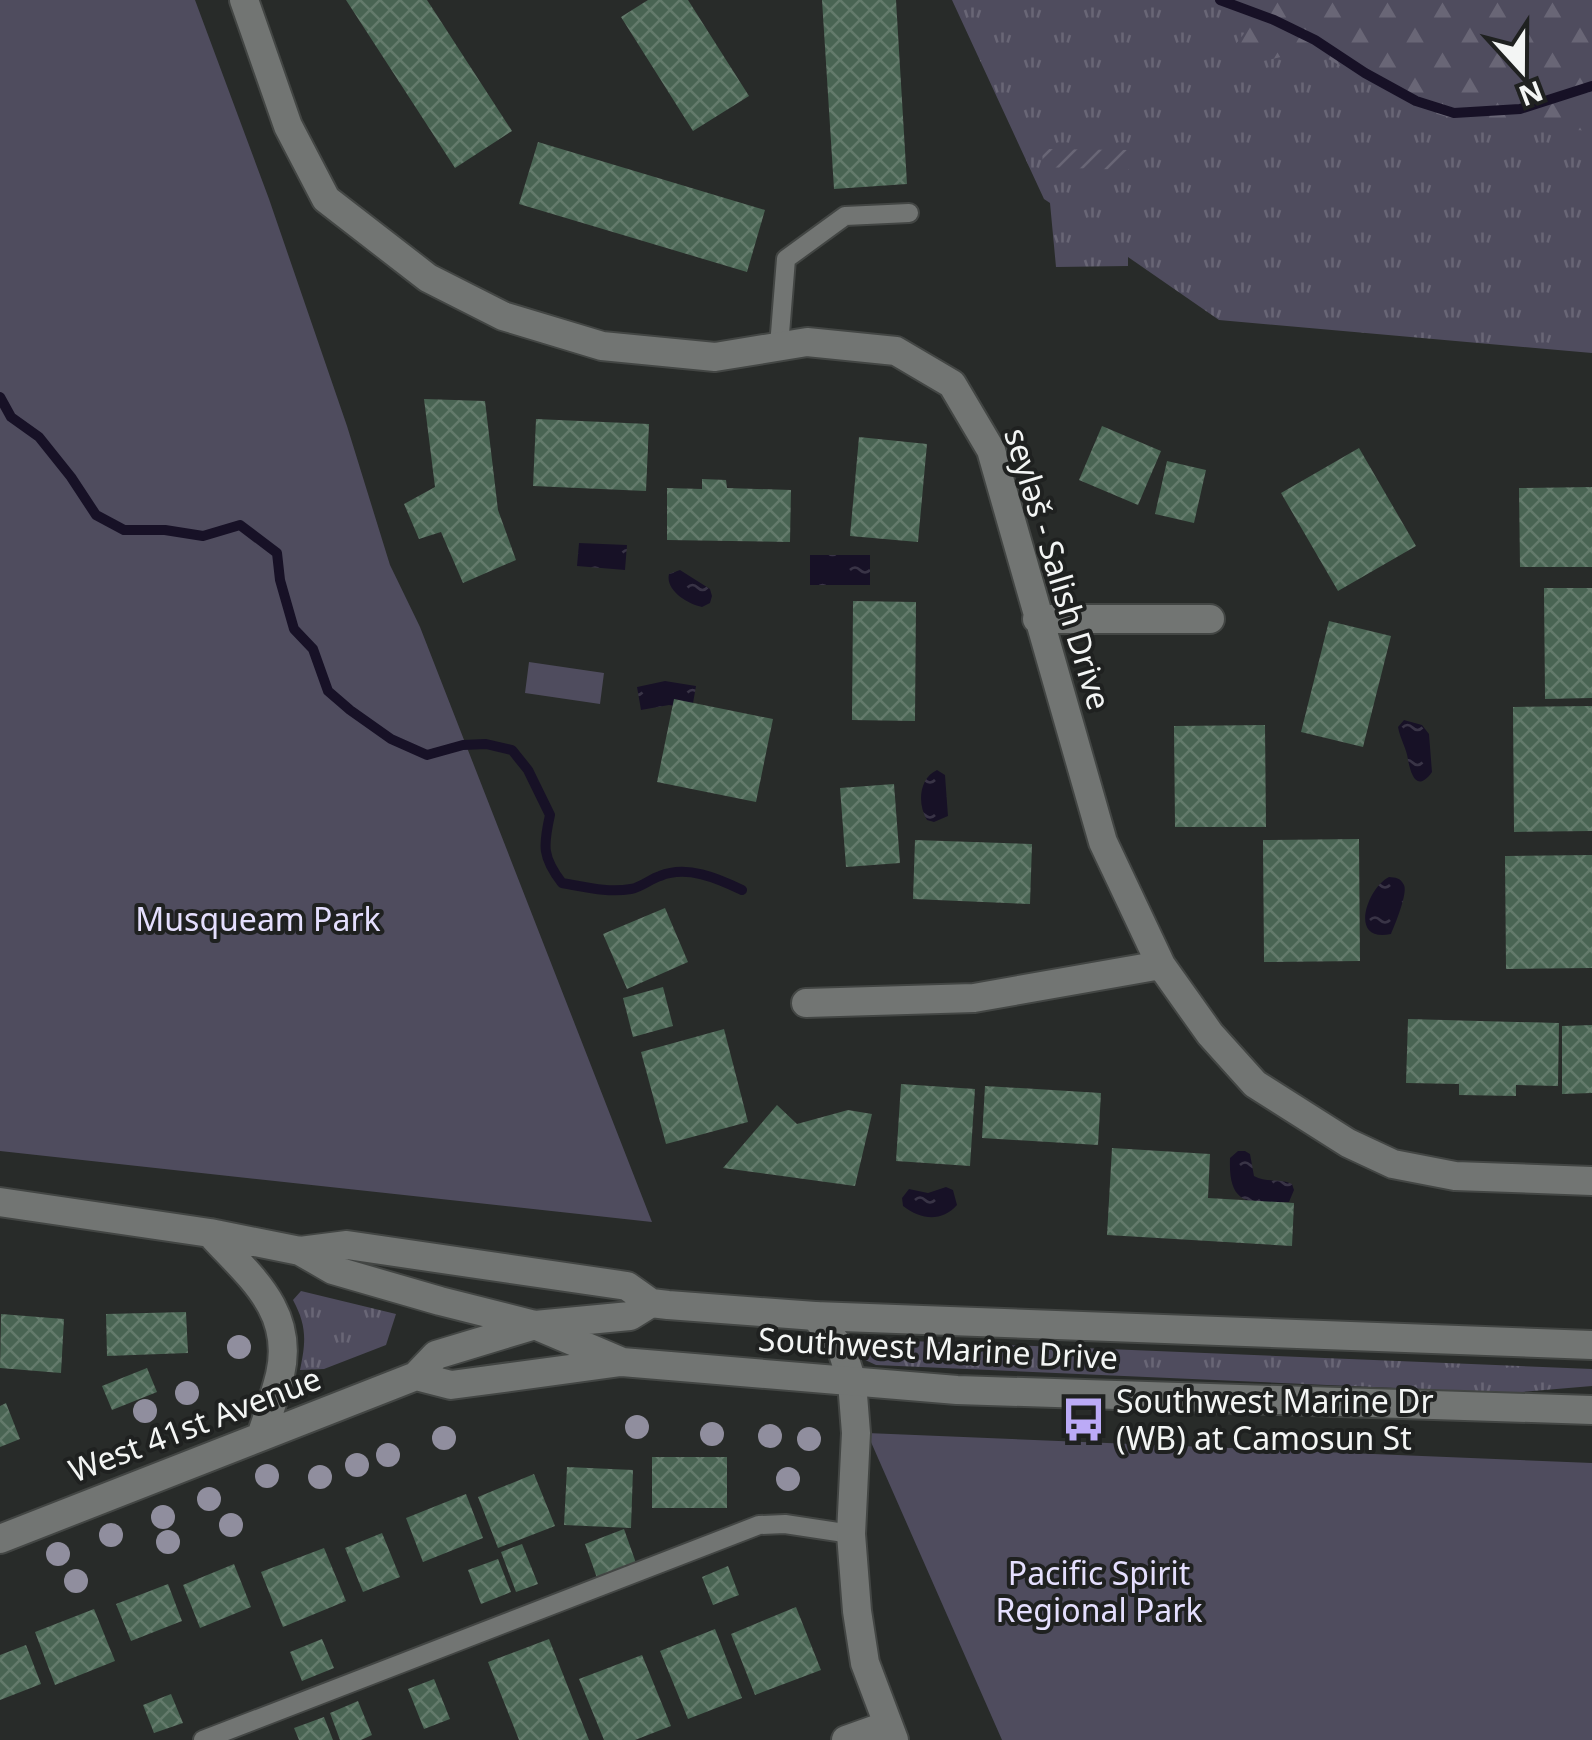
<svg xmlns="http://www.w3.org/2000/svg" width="1592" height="1740" viewBox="0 0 1592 1740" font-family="'Noto Sans',sans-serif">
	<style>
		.grass { fill: url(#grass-tufts) }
		.forest { fill: url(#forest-firs) }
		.park { fill: #4f4c5e }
		.garden { fill: url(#garden-furrows) }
		.water { fill: url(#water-ripples) }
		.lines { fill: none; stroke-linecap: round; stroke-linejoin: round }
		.stream { stroke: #171126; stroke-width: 10 }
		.building { fill: url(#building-cross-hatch) }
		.service-casing { stroke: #434644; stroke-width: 22 }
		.minor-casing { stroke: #434644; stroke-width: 32 }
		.secondary-casing { stroke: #434644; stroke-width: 32 }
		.service { stroke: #727573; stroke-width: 18 }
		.minor { stroke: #727573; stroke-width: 28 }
		.secondary { stroke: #727573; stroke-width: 28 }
		.tree { fill: #908e9e }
		.labels { text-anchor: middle; stroke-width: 8; stroke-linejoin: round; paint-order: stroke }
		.street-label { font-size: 32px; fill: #f3f5f4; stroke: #1f2120 }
		.park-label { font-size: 32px; fill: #e5dffe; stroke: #1f2120 }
		.poi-label { font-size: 32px; fill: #f3f5f4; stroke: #1f2120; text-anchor: start }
	</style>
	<defs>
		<pattern id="grass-tufts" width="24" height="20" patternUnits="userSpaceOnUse" patternTransform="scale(2.5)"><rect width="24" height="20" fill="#4f4c5e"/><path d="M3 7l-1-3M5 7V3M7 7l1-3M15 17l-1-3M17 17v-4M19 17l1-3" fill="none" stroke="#696676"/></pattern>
		<pattern id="forest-firs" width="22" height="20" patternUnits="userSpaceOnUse" patternTransform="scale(2.5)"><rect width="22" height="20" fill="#4f4c5e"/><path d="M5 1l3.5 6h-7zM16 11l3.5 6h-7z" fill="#696676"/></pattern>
		<pattern id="garden-furrows" width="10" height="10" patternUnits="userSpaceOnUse" patternTransform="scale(2.5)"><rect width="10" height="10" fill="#4f4c5e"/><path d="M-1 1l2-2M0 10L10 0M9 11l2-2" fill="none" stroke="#696676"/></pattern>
		<pattern id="water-ripples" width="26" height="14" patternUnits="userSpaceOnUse" patternTransform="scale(2.5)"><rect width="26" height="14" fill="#171126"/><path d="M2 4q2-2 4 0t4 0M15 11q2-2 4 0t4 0" fill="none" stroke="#393446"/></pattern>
		<pattern id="building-cross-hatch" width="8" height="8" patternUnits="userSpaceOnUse" patternTransform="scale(2.5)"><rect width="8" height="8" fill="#496453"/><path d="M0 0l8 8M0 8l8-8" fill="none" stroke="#647b6c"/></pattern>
	</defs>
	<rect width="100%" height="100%" fill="#282b29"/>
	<path class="grass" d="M952 0H1592V353L1219 320 1128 257V266L1056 267 1050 203 1044 199Z
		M301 1291 396 1314 386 1345 324 1369 300 1370C306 1341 307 1326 293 1300Z
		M862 1339 1592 1369V1386L1510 1393 876 1365 863 1359 852 1348 857 1340Z"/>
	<path class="forest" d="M1255 0H1592V131C1546 127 1480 128 1437 114 1393 99 1353 72 1312 50L1259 62 1237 64 1229 53 1246 31Z"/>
	<path class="park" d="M0 0H195L269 199 347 426 390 565 420 627 652 1222 0 1151Z
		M529 662 604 673 600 704 525 693Z
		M867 1433 1592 1463V1740H1002Z"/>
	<path class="garden" d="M1042 149 1128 150 1129 170 1043 167Z"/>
	<path class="water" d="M579 543 627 545 625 570 577 566Z
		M810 555H870V585H810Z
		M680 570 710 589 712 596 710 603 702 607C687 604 665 590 669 574Z
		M665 681 696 686 692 709 669 705 641 710 637 687Z
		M1404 720 1422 725 1429 734 1432 772C1417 793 1411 775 1408 760 1407 749 1400 739 1398 727Z
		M937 770 945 775 948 816 934 822 927 820C917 804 919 778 937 770Z
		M1389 877C1396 878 1400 877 1404 885 1408 893 1395 925 1391 934 1347 943 1368 887 1389 877Z
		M1238 1151H1245L1250 1154 1254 1176C1266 1183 1280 1178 1292 1184L1294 1190 1289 1202C1250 1203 1228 1207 1230 1158Z
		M946 1187 953 1190 957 1205C942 1222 921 1220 903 1206L902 1198 909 1189 928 1193Z"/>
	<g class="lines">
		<path class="stream" d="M1220 0 1274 20 1315 40 1365 73 1416 101 1454 113 1520 109 1592 86
			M0 397 11 417 39 437 71 477 96 515 124 530H165L203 536 240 525 277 553 280 580 294 629 313 649 328 691 350 710 391 739 427 755 463 745 486 744 512 750 528 770 550 815C543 846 542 857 562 883 586 887 607 893 631 889 642 887 650 879 660 876 687 865 717 878 742 890"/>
	</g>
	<path class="building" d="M346 0H427L512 131 455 168Z
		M648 0H688L749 96 693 131 621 17Z
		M822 0H896L907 184 834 189Z
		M538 142 765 210 747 272 519 204Z
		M424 399 485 401 498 510 516 560 463 583 441 532 419 539 404 504 435 487Z
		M536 419 649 424 646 491 533 486Z
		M1102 426 1161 451 1138 505 1079 480Z
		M859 437 927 444 918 542 850 536Z
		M1359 448 1416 546 1338 591 1281 493Z
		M1167 461 1206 470 1194 523 1155 514Z
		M702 479 726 480 727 488 791 490 790 542 667 540V488L702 489Z
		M1592 487V567H1520L1519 488Z
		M1544 588H1592V698L1545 699Z
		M853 601 916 602 915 721 852 720Z
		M1329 621 1391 636 1363 747 1301 732Z
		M674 699 773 719 756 802 657 782Z
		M1592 706V831L1514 832 1513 707Z
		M1265 725 1266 827H1175L1174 726Z
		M894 784 900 863 846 867 840 788Z
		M1359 839 1360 961 1264 962 1263 840Z
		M915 840 1032 844 1030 904 913 899Z
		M1592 855V968L1506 969 1505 856Z
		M665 908 688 962 627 989 603 934Z
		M663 987 673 1026 633 1037 623 998Z
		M1408 1019 1559 1023 1558 1086 1516 1085V1096L1459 1095V1084L1406 1083Z
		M1592 1025V1093L1562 1094V1026Z
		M724 1029 748 1122 666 1144 641 1052Z
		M901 1084 975 1089 970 1166 896 1161Z
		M985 1086 1101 1093 1098 1145 982 1138Z
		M777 1105 797 1124 848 1110 872 1114 855 1186 723 1168Z
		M1112 1148 1210 1154 1208 1198 1294 1203 1292 1246 1107 1235Z
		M186 1312 188 1353 107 1356 106 1314Z
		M1 1314 64 1319 61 1373 0 1368Z
		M147 1368 157 1392 112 1410 102 1386Z
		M6 1403 20 1439 0 1447V1406Z
		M652 1457H727V1508H652Z
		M567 1467 633 1470 631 1528 564 1525Z
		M534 1474 555 1526 498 1548 478 1497Z
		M466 1494 483 1538 423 1562 406 1518Z
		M624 1529 636 1563 597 1578 585 1544Z
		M382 1533 400 1577 363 1592 345 1548Z
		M522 1544 538 1584 516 1592 501 1552Z
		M324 1548 346 1601 283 1627 261 1572Z
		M498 1559 511 1592 481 1604 468 1570Z
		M234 1564 251 1607 200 1628 183 1585Z
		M728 1566 739 1595 713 1605 702 1577Z
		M168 1584 182 1621 131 1641 116 1604Z
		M796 1607 821 1670 755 1695 731 1634Z
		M94 1609 115 1661 55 1685 35 1632Z
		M715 1629 742 1698 688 1719 660 1651Z
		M322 1639 334 1668 302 1681 290 1652Z
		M549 1639 589 1740H519L488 1662Z
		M26 1645 41 1684 0 1700V1655Z
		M642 1655 671 1726 635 1740H604L579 1679Z
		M434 1679 450 1719 424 1729 408 1689Z
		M171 1694 183 1723 154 1733 143 1705Z
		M358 1701 372 1735 361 1740H340L330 1713Z
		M324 1717 333 1740H299L294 1728Z"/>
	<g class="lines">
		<defs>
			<path id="service" d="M779 346 786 259 845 216 909 213
				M203 1740 759 1525 785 1524 851 1534"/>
			<path id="minor" d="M244 0 288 126 326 199 428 278 503 316 602 346 715 357 807 342 896 351 952 384 991 450 1103 842 1161 965 1210 1034 1255 1084 1348 1143 1393 1164 1455 1176 1592 1181
				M1037 619H1210
				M806 1003 974 998 1161 965
				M815 1316 842 1350 852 1382 856 1433 851 1534 857 1611 865 1663 894 1740
				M846 1740 888 1725"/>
			<path id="secondary" d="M0 1202 210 1233 300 1251 347 1245 627 1286 651 1303 668 1305 815 1316 1592 1345
				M210 1233C249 1276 295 1310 280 1375 275 1395 268 1416 261 1436
				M300 1251 333 1270 440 1301 535 1325 622 1362 957 1390 1592 1410
				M416 1376 451 1385 621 1362
				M0 1539 416 1376 436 1355 535 1325 630 1316 651 1303"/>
		</defs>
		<use href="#service" class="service-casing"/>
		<use href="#minor" class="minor-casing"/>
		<use href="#secondary" class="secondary-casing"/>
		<use href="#service" class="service"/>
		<use href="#minor" class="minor"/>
		<use href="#secondary" class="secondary"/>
	</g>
	<g class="tree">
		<circle cx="239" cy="1347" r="12"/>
		<circle cx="187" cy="1393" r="12"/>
		<circle cx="145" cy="1411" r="12"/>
		<circle cx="637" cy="1427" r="12"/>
		<circle cx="712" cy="1434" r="12"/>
		<circle cx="770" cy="1436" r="12"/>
		<circle cx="444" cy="1438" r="12"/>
		<circle cx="809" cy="1439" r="12"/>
		<circle cx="388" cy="1455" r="12"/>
		<circle cx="357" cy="1465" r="12"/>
		<circle cx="267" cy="1476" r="12"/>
		<circle cx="320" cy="1477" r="12"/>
		<circle cx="788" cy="1479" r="12"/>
		<circle cx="209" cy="1499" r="12"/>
		<circle cx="163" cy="1517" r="12"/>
		<circle cx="231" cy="1525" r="12"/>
		<circle cx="111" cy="1535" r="12"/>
		<circle cx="168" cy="1542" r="12"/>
		<circle cx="58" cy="1554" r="12"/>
		<circle cx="76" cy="1581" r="12"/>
	</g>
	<defs>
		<symbol id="bus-bare" viewBox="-9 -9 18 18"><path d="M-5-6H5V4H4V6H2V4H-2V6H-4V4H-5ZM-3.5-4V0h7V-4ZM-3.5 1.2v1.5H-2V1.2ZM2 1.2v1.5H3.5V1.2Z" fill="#bbaaf6" stroke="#1f2120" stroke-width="2.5" paint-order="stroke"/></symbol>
	</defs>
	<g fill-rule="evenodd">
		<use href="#bus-bare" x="1052" y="1388" width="63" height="63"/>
	</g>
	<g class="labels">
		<g class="street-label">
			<text transform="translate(1057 569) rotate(73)" y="11">seyləš - Salish Drive</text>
			<text transform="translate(938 1349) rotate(3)" y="11">Southwest Marine Drive</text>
			<text transform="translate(195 1425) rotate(-21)" y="11">West 41st Avenue</text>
		</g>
		<g class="park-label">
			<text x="258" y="931">Musqueam Park</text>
			<text x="1099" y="1585">Pacific Spirit<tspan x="1099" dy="37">Regional Park</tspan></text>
		</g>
		<g class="poi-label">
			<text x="1116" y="1413">Southwest Marine Dr<tspan x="1116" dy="37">(WB) at Camosun St</tspan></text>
		</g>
	</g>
	<g transform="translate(1522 70) rotate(159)" stroke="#1f2120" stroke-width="8" paint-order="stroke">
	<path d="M0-8L18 38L0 25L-18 38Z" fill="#f3f5f4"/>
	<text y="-15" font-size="28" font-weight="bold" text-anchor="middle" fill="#f3f5f4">N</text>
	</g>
</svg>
